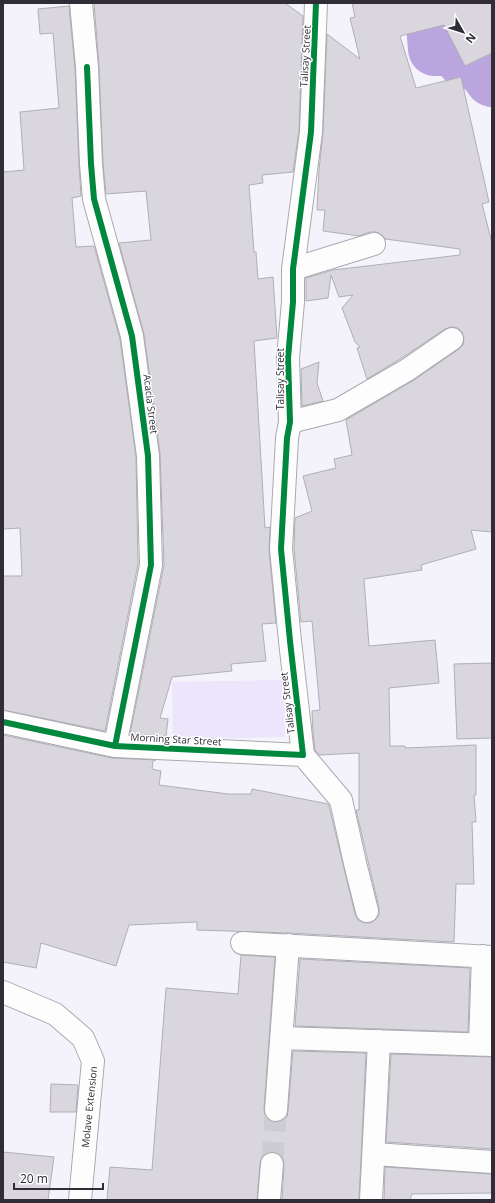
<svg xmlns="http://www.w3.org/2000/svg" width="495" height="1203" viewBox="0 0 495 1203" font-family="'Open Sans',sans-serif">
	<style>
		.green { fill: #ece5fb }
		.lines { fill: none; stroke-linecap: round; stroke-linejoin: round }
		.river { stroke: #bba5de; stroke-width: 54 }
		.building { fill: #d9d6de; stroke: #b0aeb6 }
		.minor-tunnel { stroke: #cdcbd3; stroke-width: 22; stroke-dasharray: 22 11; stroke-linecap: butt }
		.minor-casing { stroke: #aba9b0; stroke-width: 24 }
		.minor { stroke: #fdfdfe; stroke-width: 22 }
		.cycleway-casing { stroke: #fff; stroke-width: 8 }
		.cycleway { stroke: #00873e; stroke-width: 6 }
		.labels { text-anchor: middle; stroke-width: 3; stroke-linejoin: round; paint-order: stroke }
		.street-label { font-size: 10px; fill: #302d36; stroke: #fff }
	</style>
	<rect width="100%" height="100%" fill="#f4f2fa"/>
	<path class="green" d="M285 680V737L173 739 172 682Z"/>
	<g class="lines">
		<path class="river" d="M431 3 435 49H454L465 62 481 65 492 80"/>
	</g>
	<path class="building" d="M94 3H285L303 16 299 131 293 172 262 175 263 183 249 185 254 252H256L258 279 273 277 277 338 254 341 265 528 270 527 269 550 276 623 262 624 266 661 231 664 232 671 172 677 160 718 168 719 166 736 130 734 164 565 160 454 144 334 119 243 151 240 146 191 106 194 103 163 99 66Z
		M352 3H492V53L465 66 444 25 400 36 416 88 461 77 489 202 482 204 492 243V532L471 530 476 549 421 565 422 570 364 579 369 646 435 640 439 683 389 688 390 746H405V748L476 745V795H474L476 822H472L474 884H456L454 942 289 933 197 930V922L129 925 116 966 41 943 36 968 3 962V735L112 758 156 760 153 761 152 769 161 771 159 785 228 794H251L252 789 328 804 329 806 355 914 358 920 364 923H370L375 920 379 915V908L356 810H359V753L319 755 315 750 313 733 312 711 320 710 312 621 301 622 294 549 295 518 312 511 303 476 336 468 334 459 352 455 346 420 414 380 459 349 463 345 464 338 462 332 458 328 451 327 445 329 400 359 367 379 357 348 360 347 355 342 342 308 353 295 339 297 331 275 328 298 306 301V278L333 270 460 255V249L385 239 382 235 376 232H370L359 236 323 231 325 210H317L319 170 323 133 327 34 360 59 350 18 355 17Z
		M69 6 75 68 79 165 81 196 72 198 76 247 94 246 120 339 136 457 138 564 105 731 3 710V576H22L20 528 3 529V172L24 170 20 112 59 108 53 33 40 34 38 9Z
		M319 362 317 383 323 401 302 406 301 369Z
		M492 663V738L457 739 454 664Z
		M241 955 275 957 264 1109 265 1115 269 1120 275 1122 281 1121 287 1117 288 1111 293 1051 366 1053 359 1200H282L284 1165 283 1159 279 1154 273 1152 267 1153 262 1157 260 1163 257 1200H107L110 1167 152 1170 166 988 238 994Z
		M300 959 470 968 468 1032 295 1026Z
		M391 1054 492 1057V1149L386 1142Z
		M51 1084 78 1085 76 1112H50Z
		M3 1152 54 1157 48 1200H3Z
		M385 1167 492 1174V1193L412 1194 410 1200H384Z"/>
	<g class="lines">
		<path class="minor-tunnel" d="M272 1164 276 1110"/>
		<defs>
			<path id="minor" d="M81 3 87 67 91 164 94 199 132 336 148 456 151 565 115 746
				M293 269 374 244
				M290 422 338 410 407 370 452 339
				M3 722 115 746 303 755
				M303 755 290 641 281 549 287 438 290 422 288 358 293 302V269L311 132 316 3
				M303 755 341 800 355 863 367 911
				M242 943 492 957
				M3 992 55 1014 83 1038 93 1061 80 1200
				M282 1038 492 1045
				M480 1045 483 956
				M276 1110 288 945
				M374 1154 492 1162
				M269 1200 272 1164
				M371 1200 379 1041"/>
		</defs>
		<use href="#minor" class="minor-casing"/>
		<use href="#minor" class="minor"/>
		<defs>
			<path id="cycleway" d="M87 67 91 164 94 199 132 336 148 456 151 565 115 746
				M3 722 115 746 303 755 290 641 281 549 287 438 290 422 288 358 293 302V269L311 132 316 3"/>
		</defs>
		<use href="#cycleway" class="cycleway-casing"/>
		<use href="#cycleway" class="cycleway"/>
	</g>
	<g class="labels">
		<g class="street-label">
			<text transform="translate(305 56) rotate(-87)" y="4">Talisay Street</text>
			<text transform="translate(280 379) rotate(-90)" y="4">Talisay Street</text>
			<text transform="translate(151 404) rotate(83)" y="4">Acacia Street</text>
			<text transform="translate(287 703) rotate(-97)" y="4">Talisay Street</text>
			<text transform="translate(176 739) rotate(3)" y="4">Morning Star Street</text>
			<text transform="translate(89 1107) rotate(-84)" y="4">Molave Extension</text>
		</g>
	</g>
	<rect width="495" height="1203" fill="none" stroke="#302d36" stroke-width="8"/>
	<g transform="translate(463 32) rotate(129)" stroke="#ffffff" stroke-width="3" paint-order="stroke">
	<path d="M0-3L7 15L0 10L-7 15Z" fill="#302d36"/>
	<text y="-6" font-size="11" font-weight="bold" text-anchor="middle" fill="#302d36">N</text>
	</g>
	<path d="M14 1183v6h89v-6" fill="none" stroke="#302d36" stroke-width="2"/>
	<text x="20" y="1183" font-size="12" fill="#302d36" stroke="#ffffff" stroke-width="3" paint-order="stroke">20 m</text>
</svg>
